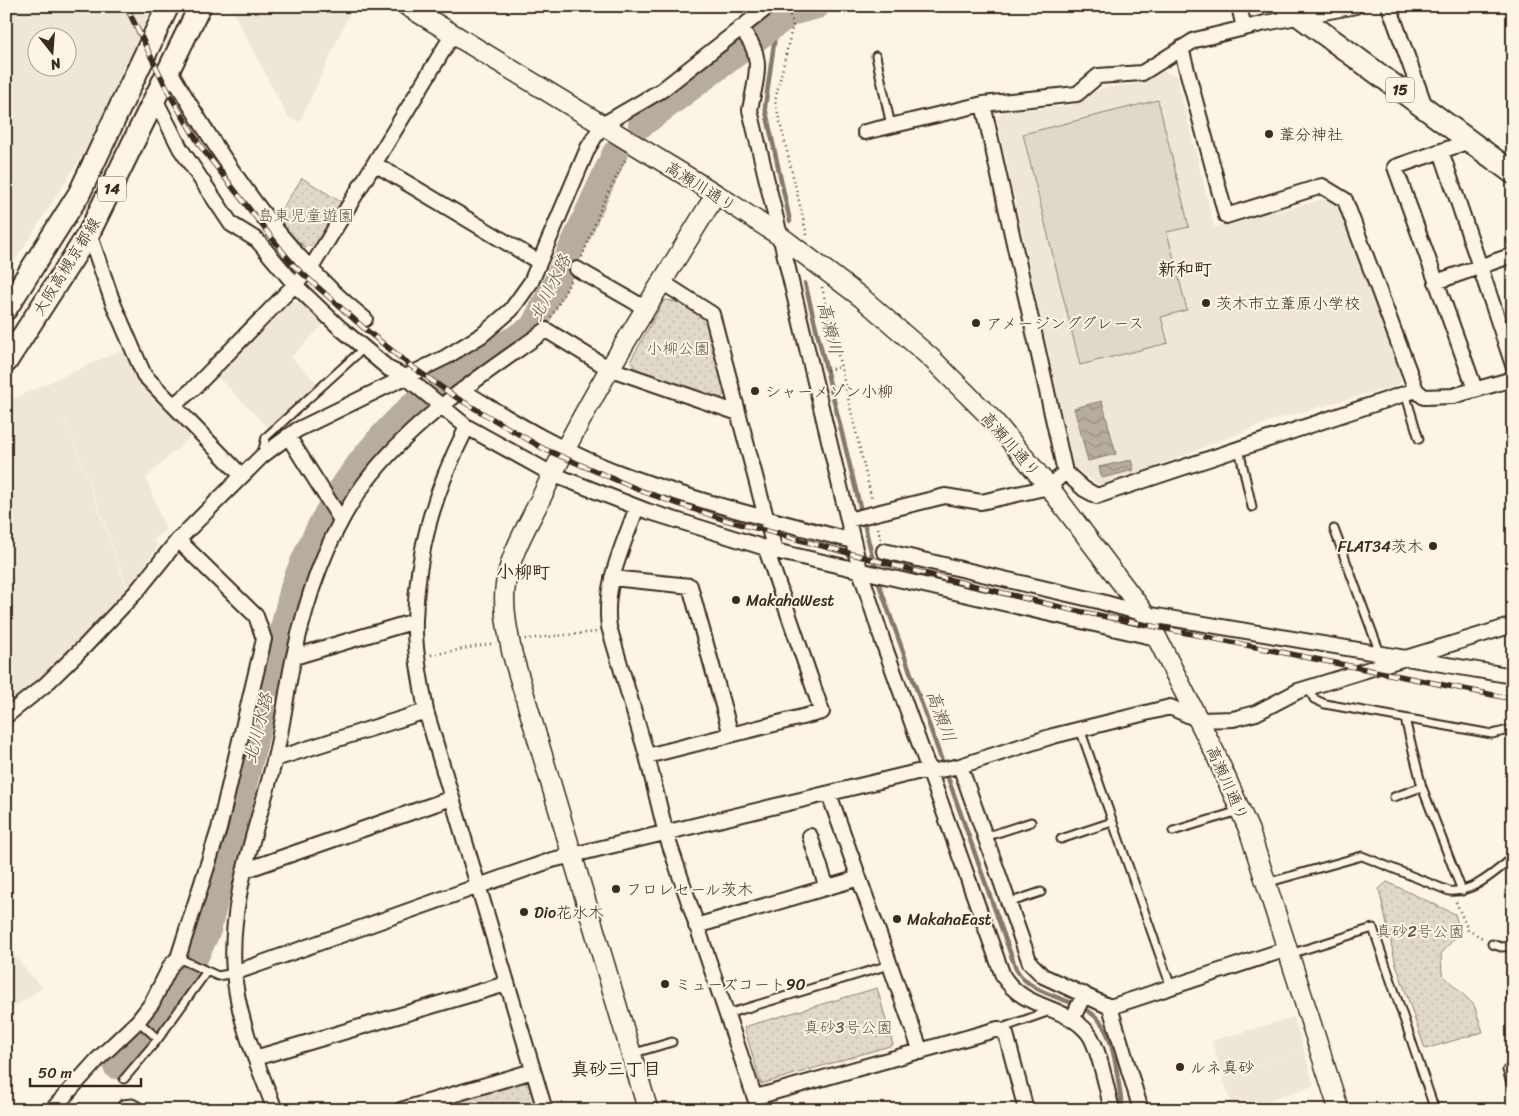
<svg xmlns="http://www.w3.org/2000/svg" width="1519" height="1116" viewBox="0 0 1519 1116" font-family="Sriracha,'Klee One',sans-serif">
	<style>
		.built { fill: #eee6d6; fill-rule: evenodd }
		.grass { fill: #e0d8c8; stroke: #8e8173 }
		.park { fill: url(#park-dots); stroke: #8e8173 }
		.water { fill: url(#water-waves); stroke: #85796b }
		.lines { fill: none; stroke-linecap: round; stroke-linejoin: round }
		.stream { stroke: #85796b; stroke-width: 4.5 }
		.river { stroke: #b7ad9e; stroke-width: 26 }
		.lane-casing { stroke: #3b2a1e; stroke-width: 11 }
		.street-casing { stroke: #3b2a1e; stroke-width: 18 }
		.secondary-casing { stroke: #3b2a1e; stroke-width: 22 }
		.primary-casing { stroke: #3b2a1e; stroke-width: 25 }
		.path { stroke: #3b2a1e; stroke-width: 2.5; stroke-dasharray: 1 4; stroke-linecap: butt }
		.lane { stroke: #fcf5e5; stroke-width: 7 }
		.street { stroke: #fcf5e5; stroke-width: 14 }
		.secondary { stroke: #fcf5e5; stroke-width: 19 }
		.primary { stroke: #fcf5e5; stroke-width: 21 }
		.rail-casing { stroke: #3b2a1e; stroke-width: 5.5 }
		.rail { stroke: #fcf5e5; stroke-width: 4; stroke-dasharray: 11; stroke-linecap: butt }
		.poi-dot { fill: #3b2a1e; stroke: #fcf5e5; stroke-width: 2 }
		.labels { text-anchor: middle; stroke-width: 4; stroke-linejoin: round; paint-order: stroke }
		.shield { fill: #fcf5e5; stroke: #75675a; stroke-width: 1 }
		.shield-label { font-size: 15px; font-weight: bold; fill: #3b2a1e }
		.poi-label { font-size: 16px; fill: #3b2a1e; stroke: #fcf5e5; text-anchor: start }
		.street-label { font-size: 16px; fill: #3b2a1e; stroke: #fcf5e5 }
		.park-label { font-size: 16px; fill: #645648; stroke: #fcf5e5 }
		.neighbourhood-label { font-size: 18px; font-weight: bold; fill: #3b2a1e; stroke: #fcf5e5 }
		.water-label { font-size: 18px; font-style: italic; fill: #605144; stroke: #fcf5e5 }
	</style>
	<defs>
		<pattern id="park-dots" width="8" height="8" patternUnits="userSpaceOnUse" patternTransform="scale(1.25)"><rect width="8" height="8" fill="#e0d8c8"/><path d="M2 2h.1M6 6h.1" fill="none" stroke="#c1baab" stroke-width="1.8" stroke-linecap="round"/></pattern>
		<pattern id="water-waves" width="16" height="10" patternUnits="userSpaceOnUse" patternTransform="scale(1.25)"><rect width="16" height="10" fill="#b7ad9e"/><path d="M0 5q4-4 8 0t8 0" fill="none" stroke="#968d80"/></pattern>
	</defs>
	<rect width="100%" height="100%" fill="#fcf5e5"/>
	<filter id="ink" filterUnits="userSpaceOnUse"><feTurbulence type="fractalNoise" baseFrequency=".02" numOctaves="2"/><feDisplacementMap in="SourceGraphic" scale="10" xChannelSelector="R" yChannelSelector="G"/><feConvolveMatrix kernelMatrix="1 2 1 2 8 2 1 2 1" color-interpolation-filters="sRGB"/></filter>
	<g filter="url(#ink)">
		<path class="built" d="M6 6H151L138 48 94 137 6 275ZM38 38H68V68H38Z
			M233 6H353L300 122 288 117 232 10Z
			M1164 71 1177 76 1214 227 1329 198 1338 204 1402 378 1398 385 1270 421 1119 481 1100 486 1074 467 997 119 1002 111 1071 106 1103 88 1142 83Z
			M302 302 324 324 291 357 317 383 270 430 217 376 291 303Z
			M126 348 139 381 192 435 146 478 166 530 154 540 158 546 128 588 66 420 59 423 66 421 127 589 44 679 6 705V402Z
			M6 946 42 988 6 1012Z
			M1294 1017 1314 1086 1233 1110 1223 1077 1303 1052 1223 1076 1212 1041Z"/>
		<path class="grass" d="M1158 100 1189 227 1167 232 1187 310 1161 317 1168 343 1080 365 1023 134Z"/>
		<path class="park" d="M302 178 341 202 315 245 304 247 276 218Z
			M664 300C680 300 697 311 708 323L727 392 718 400 636 371 631 360Z
			M1387 882 1455 914 1460 932 1441 954 1442 974 1474 1005 1483 1032 1425 1049 1395 961 1379 889Z
			M877 988 893 1045 761 1084 744 1027Z
			M522 1082 531 1087 537 1110H430Z"/>
		<path class="water" d="M1102 401 1116 454 1088 461 1074 408Z
			M1131 460 1134 470 1102 478 1099 467Z"/>
		<g class="lines">
			<path class="stream" d="M777 22 765 107 790 221
				M805 283 879 584 1016 969C1033 1000 1084 997 1102 1024 1116 1045 1118 1085 1123 1110"/>
			<path class="river" d="M641 125 791 13 817 6
				M441 382 532 328 555 284 615 153
				M116 1066 152 1026 189 971 208 930 294 584C325 506 357 456 419 399"/>
			<defs>
				<path id="lane" d="M876 56 891 126
					M1512 241 1513 244
					M1405 393 1419 439
					M1239 449 1252 507
					M262 454 266 437 364 348
					M1334 529 1380 653
					M1308 687 1314 699 1325 704 1492 734 1513 729
					M1405 719 1422 787 1462 891
					M1080 729 1171 987
					M1394 797 1422 787
					M1173 831 1239 811
					M985 837 1031 822
					M1061 839 1112 822
					M1266 883 1362 856 1449 891C1474 893 1494 872 1513 858
					M1008 903 1041 892
					M1492 944 1501 947 1513 946
					M1290 954 1373 928 1435 1110
					M178 958 218 976 234 973
					M1511 1000 1513 999
					M727 1014 889 965
					M138 1021 158 1039
					M999 1029 1050 1011
					M631 1054 672 1042
					M1507 1070 1513 1090
					M124 1079 158 1039 207 971
					M118 1110 123 1104 132 1103 138 1106 139 1110"/>
				<path id="street" d="M1239 6 1244 28
					M1356 6 1265 23 1195 40 1142 73 1098 76 1077 94 983 104 1065 472 1084 489 1097 496 1416 390
					M1389 6 1426 109
					M740 28C766 56 756 76 750 110L860 570 883 642 1003 976C1024 1010 1066 1005 1088 1033 1099 1046 1107 1091 1112 1110
					M1181 48 1226 216 1322 186 1345 200 1416 390 1424 397 1453 396 1513 379
					M169 69C220 158 284 255 365 319
					M155 99 180 148 231 224 257 240 296 286 339 327 389 369 406 377 467 427 552 474 647 511 775 551 1156 638
					M865 132 983 104
					M1470 141 1395 167 1475 389
					M1441 151 1513 365
					M375 164 539 262
					M89 233 113 303 144 375 241 475
					M577 269 645 308
					M662 282 712 314 775 551
					M1436 282 1513 255
					M462 390C516 424 570 456 631 477 703 503 779 522 853 541
					M174 405 194 388 311 268 453 34
					M467 427C435 490 417 548 415 620 414 650 421 681 426 711L545 1110
					M288 436 341 520
					M637 507C623 546 603 586 609 627L647 756 666 834 759 1110
					M848 520 945 496 981 502 1049 487 1065 472
					M884 551 1098 601 1145 614 1513 676
					M612 578 690 586 731 735
					M294 657 415 621
					M6 716 45 685 86 645 137 591 178 540 262 456 297 430 446 357 482 335 511 310 531 282 588 148 602 125 662 90 769 6
					M647 756 822 712 766 549
					M275 759 426 711
					M960 766 1030 963 1043 976 1110 1007 1141 1110
					M829 794 921 1052
					M810 836 827 888
					M246 870 452 798
					M696 926 859 878
					M234 973 552 860 917 772H930L960 766 1053 736 1170 707 1199 720 1233 719 1256 713 1298 691 1513 625
					M1110 1007 1287 949
					M1072 1020 1084 994
					M255 1058 506 984
					M756 1097 998 1029 1006 1034 1026 1110
					M52 1110 98 1059 138 1021 152 1003 171 965 178 958 219 829 264 639 256 616 178 540
					M275 1110C258 1065 238 1021 234 972 228 901 257 830 274 762 283 727 286 691 294 656 307 595 328 533 365 483 413 419 482 376 546 330L608 368 738 413
					M401 1110 533 1071"/>
				<path id="secondary" d="M407 6 716 194 780 236 862 298 931 358 994 421 1049 487 1145 614 1215 753 1249 830 1339 1110
					M648 1110 512 653C508 633 503 610 505 589 508 557 527 527 541 498 591 392 655 294 716 194"/>
				<path id="primary" d="M1286 6 1513 173
					M6 309 79 194 168 6
					M6 362 89 233 200 6"/>
			</defs>
			<use href="#lane" class="lane-casing"/>
			<use href="#street" class="street-casing"/>
			<use href="#secondary" class="secondary-casing"/>
			<use href="#primary" class="primary-casing"/>
			<path class="path" d="M786 6 793 24 775 101 807 235
				M582 257 604 201 626 158
				M822 287 872 500
				M551 317 571 281
				M827 370 840 367
				M878 528 881 539
				M525 639 597 632
				M431 655 495 643
				M1456 902 1468 930 1484 939"/>
			<use href="#lane" class="lane"/>
			<use href="#street" class="street"/>
			<use href="#secondary" class="secondary"/>
			<use href="#primary" class="primary"/>
			<defs>
				<path id="rail" d="M126 6 170 95 201 147 293 265 366 330 411 366 457 398 544 449 644 492 722 519 919 572 1068 609 1513 699"/>
			</defs>
			<use href="#rail" class="rail-casing"/>
			<use href="#rail" class="rail"/>
		</g>
	</g>
	<g class="poi-dot">
		<circle cx="1269" cy="134" r="5"/>
		<circle cx="1206" cy="303" r="5"/>
		<circle cx="976" cy="323" r="5"/>
		<circle cx="755" cy="391" r="5"/>
		<circle cx="1433" cy="546" r="5"/>
		<circle cx="736" cy="600" r="5"/>
		<circle cx="616" cy="889" r="5"/>
		<circle cx="524" cy="912" r="5"/>
		<circle cx="897" cy="919" r="5"/>
		<circle cx="665" cy="984" r="5"/>
		<circle cx="1180" cy="1067" r="5"/>
	</g>
	<g class="labels">
		<g class="shield">
			<rect x="1386" y="77.5" width="28" height="25" rx="4"/>
			<rect x="98" y="176.5" width="28" height="25" rx="4"/>
		</g>
		<g class="shield-label">
			<text x="1400" y="95">15</text>
			<text x="112" y="194">14</text>
		</g>
		<g class="poi-label">
			<text x="1279" y="140">葦分神社</text>
			<text x="1216" y="309">茨木市立葦原小学校</text>
			<text x="986" y="329">アメージンググレース</text>
			<text x="765" y="397">シャーメゾン小柳</text>
			<text x="1423" y="552" text-anchor="end">FLAT34茨木</text>
			<text x="746" y="606">MakahaWest</text>
			<text x="626" y="895">フロレセール茨木</text>
			<text x="534" y="918">Dio花水木</text>
			<text x="907" y="925">MakahaEast</text>
			<text x="675" y="990">ミューズコート90</text>
			<text x="1190" y="1073">ルネ真砂</text>
		</g>
		<g class="street-label">
			<text transform="translate(701 186) rotate(32)" y="6">高瀬川通り</text>
			<text transform="translate(66 266) rotate(-58)" y="6">大阪高槻京都線</text>
			<text transform="translate(1011 444) rotate(49)" y="6">高瀬川通り</text>
			<text transform="translate(1228 783) rotate(66)" y="6">高瀬川通り</text>
		</g>
		<g class="park-label">
			<text x="306" y="221">島東児童遊園</text>
			<text x="678" y="354">小柳公園</text>
			<text x="1420" y="937">真砂2号公園</text>
			<text x="848" y="1033">真砂3号公園</text>
		</g>
		<g class="neighbourhood-label">
			<text x="1185" y="275">新和町</text>
			<text x="523" y="578">小柳町</text>
			<text x="616" y="1075">真砂三丁目</text>
		</g>
		<g class="water-label">
			<text transform="translate(550 288) rotate(-64)" y="6">北川水路</text>
			<text transform="translate(830 328) rotate(76)" y="6">高瀬川</text>
			<text transform="translate(941 716) rotate(70)" y="6">高瀬川</text>
			<text transform="translate(258 728) rotate(-76)" y="6">北川水路</text>
		</g>
	</g>
	<rect width="1519" height="1116" fill="none" stroke="#fcf5e5" stroke-width="25"/>
	<rect x="12" y="12" width="1494" height="1091" fill="none" stroke="#3b2a1e" stroke-width="2" filter="url(#ink)"/>
	<g transform="translate(52 52) rotate(163)"><circle r="24" fill="#fcf5e5" stroke="#afa495"/>
	<path d="M0-4L9 19L0 12L-9 19Z" fill="#3b2a1e"/>
	<text y="-8" font-size="14" font-weight="bold" text-anchor="middle" fill="#3b2a1e">N</text>
	</g>
	<path d="M30 1078v8h111v-8" fill="none" stroke="#3b2a1e" stroke-width="2.5"/>
	<text x="38" y="1078" font-size="15" fill="#3b2a1e" stroke="#fcf5e5" stroke-width="4" paint-order="stroke">50 m</text>
</svg>
